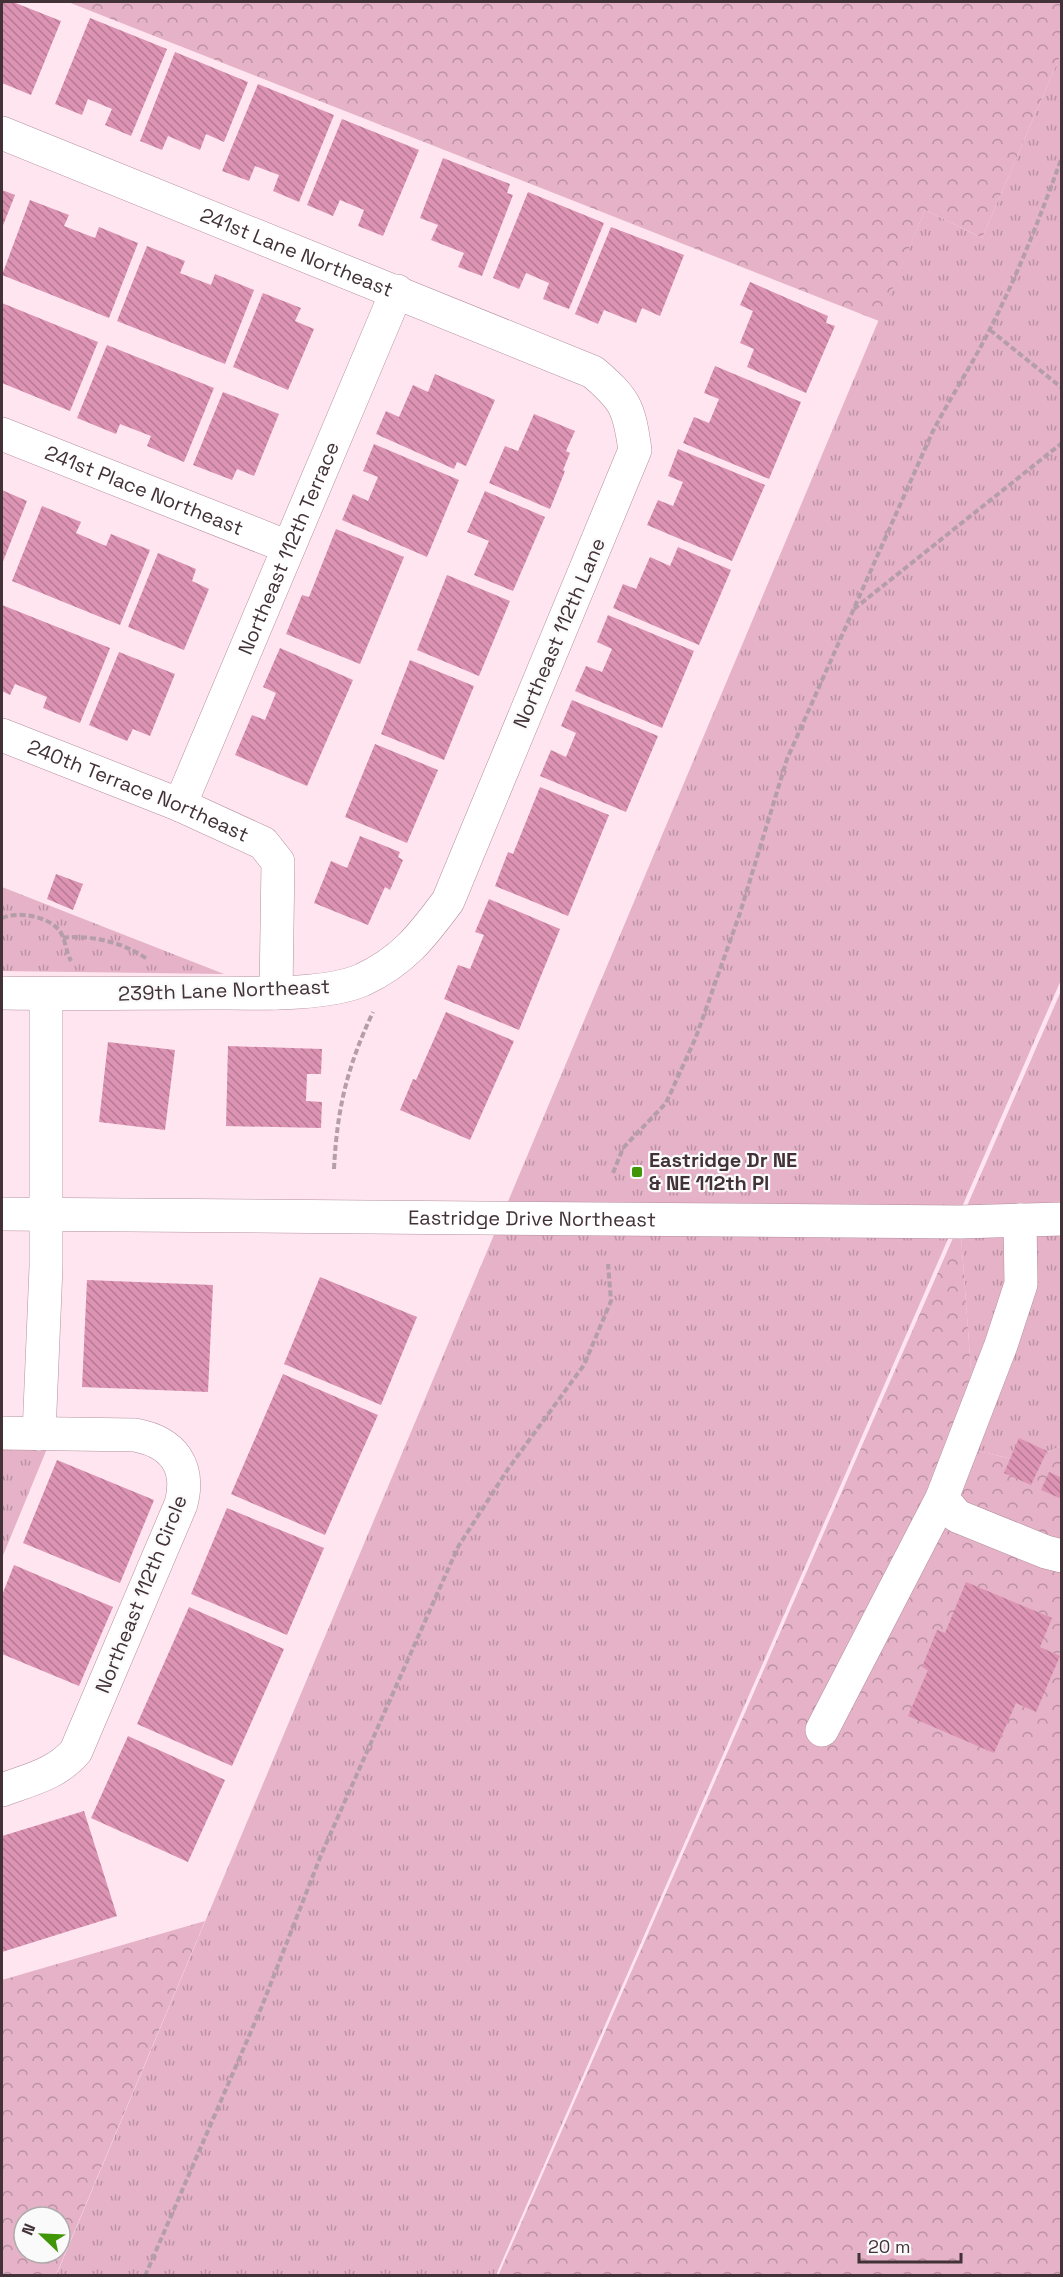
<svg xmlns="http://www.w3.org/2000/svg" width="1063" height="2277" viewBox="0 0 1063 2277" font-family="'Space Grotesk',sans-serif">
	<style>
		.grass { fill: url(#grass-tufts) }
		.forest { fill: url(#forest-crowns); fill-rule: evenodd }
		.building { fill: url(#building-back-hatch) }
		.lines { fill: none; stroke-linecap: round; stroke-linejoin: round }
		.minor-casing { stroke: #b48f9e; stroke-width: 34 }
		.path { stroke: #b49ea7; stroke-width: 4; stroke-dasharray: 6 3; stroke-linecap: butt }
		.minor { stroke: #fff; stroke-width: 33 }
		.poi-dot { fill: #419607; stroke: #fafafa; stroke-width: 2 }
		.labels { text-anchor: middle; stroke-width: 4.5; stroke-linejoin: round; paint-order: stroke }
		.street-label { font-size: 20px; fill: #423238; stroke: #fafafa }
		.poi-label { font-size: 20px; font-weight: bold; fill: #423238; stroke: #fafafa; text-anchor: start }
	</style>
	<defs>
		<pattern id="grass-tufts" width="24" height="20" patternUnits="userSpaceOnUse" patternTransform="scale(1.5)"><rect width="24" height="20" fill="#e5b2c7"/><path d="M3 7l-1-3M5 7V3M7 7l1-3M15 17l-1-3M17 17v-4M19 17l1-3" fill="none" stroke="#bb91a3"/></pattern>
		<pattern id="forest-crowns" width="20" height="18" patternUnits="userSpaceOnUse" patternTransform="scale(1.5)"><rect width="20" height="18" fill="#e5b2c7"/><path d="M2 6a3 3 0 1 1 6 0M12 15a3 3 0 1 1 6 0" fill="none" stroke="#bb91a3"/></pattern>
		<pattern id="building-back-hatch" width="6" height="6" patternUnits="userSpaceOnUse" patternTransform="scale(1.5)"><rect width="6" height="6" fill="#dd94b4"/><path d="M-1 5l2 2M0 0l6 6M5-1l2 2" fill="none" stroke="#b57993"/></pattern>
	</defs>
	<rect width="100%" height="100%" fill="#fee5ef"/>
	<path class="grass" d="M1061 54V980L496 2275 56 2276 925 210 982 238Z
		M2 887 224 974 2 971Z
		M1061 991V1446L1026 1462 977 1451 960 1222Z
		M2 1433 53 1434 2 1558Z"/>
	<path class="forest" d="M68 2H1061V54L982 238 925 210 879 321Z
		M960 1222 977 1451 1026 1462 1061 1446V2275L498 2276Z
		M205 1921 56 2275H2V1980ZM24 2217H60V2253H24Z"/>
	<path class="building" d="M2 2H13L61 21 31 95 2 83Z
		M90 18 167 49 131 136 105 125 112 109 88 99 82 115 55 104Z
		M175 52 248 82 224 142 206 134 200 150 168 136 162 150 140 141Z
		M258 84 334 115 299 202 273 191 279 175 255 166 249 181 222 171Z
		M342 119 419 150 383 236 358 226 364 210 340 200 333 216 307 205Z
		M443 158 510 184 507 193 513 195 482 276 458 267 464 253 431 240 438 225 420 218Z
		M2 190 15 195 2 228Z
		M528 192 604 223 569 309 543 299 549 283 526 273 519 289 493 278Z
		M30 200 69 215 64 226 95 238 99 227 138 243 109 318 2 275Z
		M611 227 684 255 660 316 642 308 636 323 604 310 598 324 575 314Z
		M147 246 185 261 180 273 211 285 215 274 254 290 225 364 117 321Z
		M750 282 828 316 826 323 835 326 806 393 747 367 754 349 740 343 753 311 740 305Z
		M263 293 301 308 295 321 314 329 288 390 233 367Z
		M2 303 98 342 70 411 2 383Z
		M107 345 214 388 184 462 147 446 151 436 120 424 116 434 77 418Z
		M715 366 801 402 769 479 683 443 694 417 709 423 719 399 704 393Z
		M435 374 495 400 466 466 457 462 454 469 376 434 386 411 399 417 413 385 428 392Z
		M223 392 279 414 254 476 237 469 232 480 193 465Z
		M534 414 575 431 566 451 570 453 563 470 565 471 550 509 489 483 505 446 518 451Z
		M374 444 459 480 427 557 342 520 353 494 368 501 378 477 363 471Z
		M678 449 765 485 732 561 647 525 658 500 673 506 683 482 668 476Z
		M2 490 27 501 2 564Z
		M485 491 545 517 513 591 474 575 489 541 467 532Z
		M42 506 81 522 76 533 106 546 111 534 150 550 120 625 12 581Z
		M336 529 404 557 360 664 286 634 302 595 309 597Z
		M678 547 731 570 699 645 613 608 623 584 636 589 650 557 670 566Z
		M158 553 196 569 192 581 209 589 184 650 128 627Z
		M447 575 510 601 479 676 417 650Z
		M2 605 110 648 80 723 43 708 47 697 15 684 10 695 2 691Z
		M608 615 694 651 662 728 575 691 586 666 602 672 612 649 597 642Z
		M280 648 353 680 307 786 235 755 252 715 265 720 276 693 263 687Z
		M119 652 175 674 150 736 133 729 127 741 89 725Z
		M410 660 474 686 444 760 381 734Z
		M572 700 658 736 626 812 540 776 551 750 566 757 576 733 561 726Z
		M375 744 438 770 407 843 345 817Z
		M540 787 609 815 568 916 495 886 508 852 513 854Z
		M360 836 400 852 398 857 403 860 390 890 385 887 368 925 314 903 331 861 347 868Z
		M56 874 83 884 73 910 47 899Z
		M489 899 560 929 519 1030 444 999 458 965 470 969 484 935 475 932Z
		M446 1012 514 1041 470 1140 400 1110 413 1079 416 1080Z
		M108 1042 175 1050 165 1130 99 1122Z
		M228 1046 322 1049 321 1074H307L306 1101 322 1102 321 1128 226 1126Z
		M320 1277 417 1317 381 1405 284 1364Z
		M87 1280 213 1285 208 1392 82 1387Z
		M283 1374 378 1415 325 1535 231 1494Z
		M1019 1438 1047 1451 1031 1485 1004 1473Z
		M57 1460 154 1500 120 1583 23 1543Z
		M1049 1472 1062 1478V1499L1041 1490Z
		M227 1508 324 1548 287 1635 191 1594Z
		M14 1565 113 1607 79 1686 2 1654V1595Z
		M966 1582 1052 1618 1040 1647 1060 1656 1036 1712 1016 1703 994 1753 908 1716 928 1670 922 1667 937 1630 945 1633Z
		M189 1607 284 1649 232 1766 137 1724Z
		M128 1736 225 1780 188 1862 91 1818Z
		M84 1811 117 1916 2 1952V1836Z"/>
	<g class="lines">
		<defs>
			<g id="minor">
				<path id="s1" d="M2 133 593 372C626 400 629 408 635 450L448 901C422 936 403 961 362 980 325 996 253 993 212 993 142 993 72 994 2 993"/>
				<path id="s2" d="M2 434 288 547"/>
				<path id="s3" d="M2 735 180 805 263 843 278 862 276 993"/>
				<path id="s4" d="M180 805 397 291"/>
				<path id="s5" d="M2 1214 960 1222 1062 1219"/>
				<path d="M1020 1220 1021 1284 1001 1345 942 1498 957 1516 1046 1552 1062 1556"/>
				<path d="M2 1433 135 1435C173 1442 191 1466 181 1504L76 1751C57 1774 29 1780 2 1790"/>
				<path d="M39 1434 46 1267V994"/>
				<path d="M822 1730 942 1498"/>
			</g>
		</defs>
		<use href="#minor" class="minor-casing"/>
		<path class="path" d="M990 330 1062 388
			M854 609 1062 443
			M2 918C18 911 47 916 59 930 65 937 66 952 71 961
			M63 938C90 934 125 943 147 959
			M334 1169C337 1109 347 1067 373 1012
			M613 1173 623 1148 666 1103 696 1037 740 913 787 759 932 433C950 398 972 365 990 329 1018 274 1041 215 1062 157
			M145 2276 262 2006 321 1855 458 1547 508 1469 584 1365 611 1301 608 1264"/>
		<use href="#minor" class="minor"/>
	</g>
	<rect class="poi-dot" x="631" y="1166" width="12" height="12" rx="3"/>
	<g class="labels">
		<g class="street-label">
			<text dy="7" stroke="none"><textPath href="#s1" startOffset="318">241st Lane Northeast</textPath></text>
			<text dy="7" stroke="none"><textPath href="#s2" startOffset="153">241st Place Northeast</textPath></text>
			<text dy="7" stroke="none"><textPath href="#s4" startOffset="279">Northeast 112th Terrace</textPath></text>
			<text transform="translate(559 633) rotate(-67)" y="7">Northeast 112th Lane</text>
			<text dy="7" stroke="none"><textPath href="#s3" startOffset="147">240th Terrace Northeast</textPath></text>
			<text transform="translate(224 990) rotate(-2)" y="7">239th Lane Northeast</text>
			<text dy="7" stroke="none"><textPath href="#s5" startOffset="530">Eastridge Drive Northeast</textPath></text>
			<text transform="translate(141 1594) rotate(-68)" y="7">Northeast 112th Circle</text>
		</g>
		<g class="poi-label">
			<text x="649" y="1167">Eastridge Dr NE<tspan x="649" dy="23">&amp; NE 112th Pl</tspan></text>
		</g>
	</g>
	<rect width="1063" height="2277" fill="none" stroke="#423238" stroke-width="6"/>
	<g transform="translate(42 2235) rotate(293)"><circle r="28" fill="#fafafa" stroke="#b0aaac" stroke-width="1.5"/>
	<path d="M0-4.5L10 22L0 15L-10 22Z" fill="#419607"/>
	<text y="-9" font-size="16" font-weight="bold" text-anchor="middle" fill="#423238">N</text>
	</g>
	<path d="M859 2253v9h102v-9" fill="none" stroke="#423238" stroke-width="3"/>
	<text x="868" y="2253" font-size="18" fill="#423238" stroke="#fafafa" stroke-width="4.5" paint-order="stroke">20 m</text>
</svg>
